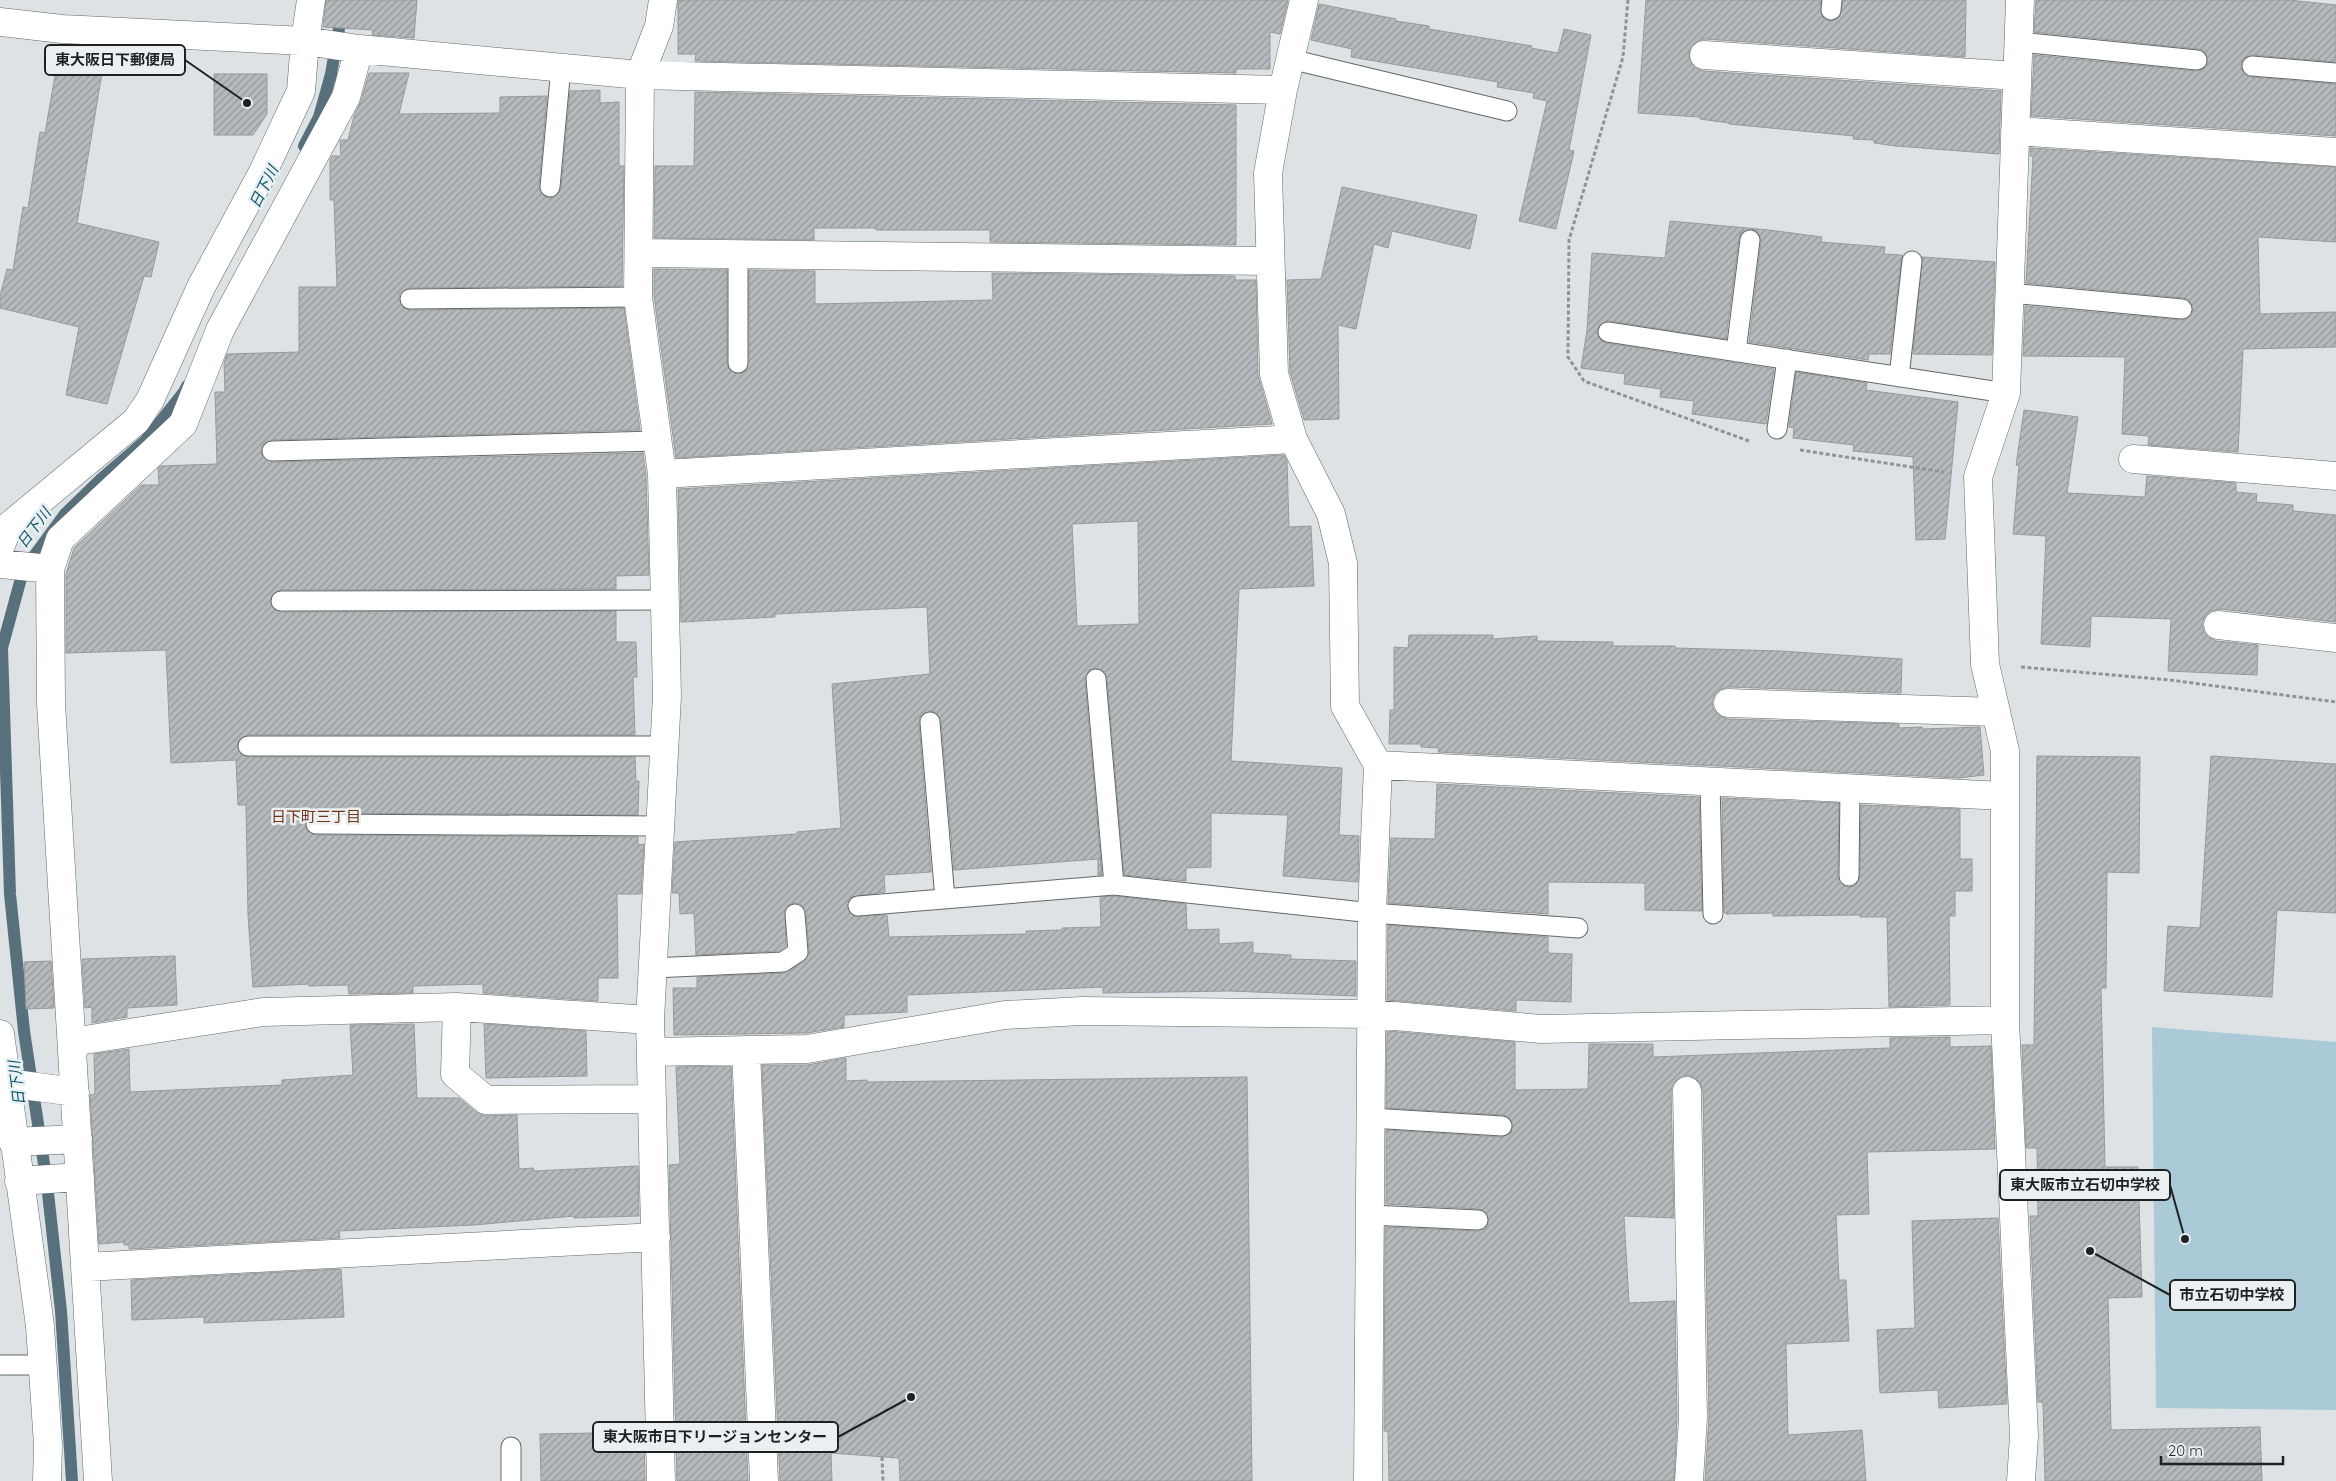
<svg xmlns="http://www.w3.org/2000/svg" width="2336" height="1481" viewBox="0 0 2336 1481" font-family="Quicksand,'Noto Sans JP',sans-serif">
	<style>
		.pitch { fill: #aacad7 }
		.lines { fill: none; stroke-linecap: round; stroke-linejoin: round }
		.stream { stroke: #57707b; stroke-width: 12 }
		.building { fill: url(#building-hatch); stroke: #959a9c; fill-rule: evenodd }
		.service-casing { stroke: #63686a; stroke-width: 21 }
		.minor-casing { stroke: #63686a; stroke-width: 29 }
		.path { stroke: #8f9395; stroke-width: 3; stroke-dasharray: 4 2.5; stroke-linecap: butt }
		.service { stroke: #fff; stroke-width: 19 }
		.minor { stroke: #fff; stroke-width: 28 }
		.labels { text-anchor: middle; stroke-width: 5; stroke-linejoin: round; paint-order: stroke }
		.water-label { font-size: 15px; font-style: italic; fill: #0a566c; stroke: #eaf0f2 }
		.neighbourhood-label { font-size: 15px; fill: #743414; stroke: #eaf0f2 }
		.leader { fill: none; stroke: #1e2021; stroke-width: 2 }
		.callout-dot { fill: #1e2021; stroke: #eaf0f2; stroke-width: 2 }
		.callout { fill: #eaf0f2; stroke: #1e2021; stroke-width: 2 }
		.callout-label { font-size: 15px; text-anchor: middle; font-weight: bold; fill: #1e2021 }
	</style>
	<defs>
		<pattern id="building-hatch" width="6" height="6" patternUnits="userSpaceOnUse" patternTransform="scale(1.25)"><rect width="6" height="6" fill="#b5babc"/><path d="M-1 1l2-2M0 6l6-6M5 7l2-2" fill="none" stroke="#939798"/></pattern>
	</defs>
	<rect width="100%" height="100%" fill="#dde2e5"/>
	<path class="pitch" d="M2152 1027 2336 1042V1410L2156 1408Z"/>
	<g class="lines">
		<path class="stream" d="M304 146 319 117 331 74 344 0
			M72 1481 61 1311 47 1184 24 1031 10 894 2 648 23 571 65 514 101 479 145 441 184 392 187 386"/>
	</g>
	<path class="building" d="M326 0H417L414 38 372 35 373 30 323 27Z
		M678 0H1288L1280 34 1270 32V69H1236V73L695 61 696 54H678Z
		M1646 0H1821V14L1824 19 1830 21 1840 16 1843 0H1966L1965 57 1705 39 1698 41 1691 46 1689 53 1690 61 1695 68 1703 71 2001 91 1999 154 1896 146 1874 143V140L1853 139 1854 136 1729 124V123L1700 119V117L1638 113Z
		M2036 0H2289L2336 5V62L2253 55 2243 59 2241 66 2245 75 2251 77 2336 84V136L2031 116 2034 55 2196 71 2206 67 2208 61 2204 51 2198 49 2034 32Z
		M1319 4 1396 19V21L1429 26V29L1532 46 1531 48 1558 53 1564 29 1591 35 1569 150 1574 151 1556 229 1519 221 1547 101 1533 98 1534 93 1497 87 1498 82 1351 57 1352 49 1311 40Z
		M60 47 105 55 77 223 159 242 151 277 144 276 107 404 66 395 79 327 0 308V296L7 269 13 270 23 207 28 208 40 132 45 133Z
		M369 73H409L399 114 500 113V97L547 96 539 186 540 192 548 198 555 197 561 188 570 91 600 90V103L619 102V166H624L622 286 410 288 400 293 399 300 404 308 410 310 624 308 640 430 272 440 262 445V456L272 462 643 453 646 475 649 575 616 576V589L281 590 272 595 271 606 281 612 616 611V642H636L637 677H633L635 735H248L239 740 237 746 242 755 248 757H635L636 781H639L638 815 316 813 310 815 305 823 307 830 316 835 638 837V845L644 844 641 894H617L618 978H598V1001L483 993V984L413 986V993L349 994 348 985 309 986V984L253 987 248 915 246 805H238L236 760 171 763 166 650 66 653V574L74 548 141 485H159L158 468 161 466 217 464 215 392H225L224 363 227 354 299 352V287H337L334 200H330V160L332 156H341L340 140H348L354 116 361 101Z
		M214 74H267V114L253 135H214Z
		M695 92 1236 105V245L990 242V230H876V228H814V240L654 238 655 166H694Z
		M2030 148 2336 167V242L2258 237 2260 314 2336 312V347L2243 349 2238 452 2148 445 2149 436 2122 434 2125 357 2023 356 2025 306 2181 320 2191 316 2193 310 2189 300 2183 298 2026 283 2033 156H2030Z
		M1342 187 1477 215 1470 249 1392 231 1388 248 1374 244 1356 329 1338 325 1339 419 1304 420 1290 372 1287 280 1321 279Z
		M1670 221 1769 230 1822 237 1821 242 1885 247 1884 254 1902 255 1890 354H1869L1868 360 1749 342 1761 241 1757 231 1751 229 1741 233 1739 239 1726 339 1610 321 1600 325 1597 331 1601 340 1606 343 1774 369 1766 424 1692 414 1694 401 1660 397 1661 389 1624 384 1625 374 1581 368 1587 330 1592 253 1665 258Z
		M1922 257 1995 262 1992 355 1913 354Z
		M654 269 727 270V363L729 369 738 374 744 372 749 363V270L815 271V304L993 300 992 273 1235 276V280H1256L1258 375 1272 424 676 458 654 296Z
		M1796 372 1867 383 1866 390 1958 402 1945 539 1916 540 1913 457 1853 451 1854 445 1793 438 1794 428 1789 427Z
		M2024 410 2078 417 2067 493 2145 497 2147 476 2236 483V492L2257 494 2256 502 2293 505V511L2336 515V622L2220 609 2211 611 2205 616 2202 624 2204 632 2208 637 2216 641 2258 645 2257 675 2168 671 2171 619 2091 616 2090 647 2041 644 2046 536 2013 534 2019 466 2016 465Z
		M1284 455 1287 461 1289 527 1311 526 1314 586 1239 589 1231 761 1342 768 1339 835 1359 836 1358 882 1283 876 1288 815 1211 813V867L1186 868V881L1124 875 1107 678 1105 672 1096 668 1089 670 1085 680 1102 875H1098V859L954 870 941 721 935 712 929 711 920 717 919 723 931 872 884 875 885 892 852 897 848 902 847 907 854 916 887 915 889 937 1026 934V931L1062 930V928L1101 927 1100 897 1114 896 1186 904 1187 930 1219 929V944L1253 942V953L1291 955V959L1356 961V996L1230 991 1103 993V987L907 995V1012L844 1015V1027L806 1033 674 1035 673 988H697V977L784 973 805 961 809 951 806 913 800 904 795 903 789 905 785 910 786 946 779 951 696 955 694 913 680 914 679 893H672L675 842 797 834V832L841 828 832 684 930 674 927 607 775 614V617L681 622 678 489ZM1138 521 1139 624 1077 626 1072 524Z
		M1409 635H1493V639L1537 636V641L1613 642V646H1675V648L1780 651 1902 659 1901 693 1729 687 1721 689 1715 694 1712 702 1714 710 1719 716 1727 719 1899 724V728L1922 727V729L1980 727 1984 775 1959 778 1438 752 1439 748 1421 747V744H1389L1390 710H1394V647L1408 648Z
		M2037 756 2140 757 2139 873 2107 872 2106 988H2101L2105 1167H2138L2142 1297 2108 1298 2111 1430 2260 1427 2262 1481H2045L2043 1402H2038L2030 1216H2038L2037 1148H2026L2022 1045H2034Z
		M2211 756 2336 764V913L2277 910 2272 997 2164 991 2168 926 2200 928Z
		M1437 784 1699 797 1702 911 1645 910V883L1548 882V914L1388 903 1391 838 1435 839Z
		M1722 798 1839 803 1838 876 1839 882 1848 887 1855 886 1860 876 1861 805 1960 809V859H1972V891H1955V916H1949L1950 1005 1889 1007 1887 917H1860V915L1773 916V913L1726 914 1724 912Z
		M1388 925 1548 937V953L1572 954 1571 1002 1516 1000V1011L1387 1000Z
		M175 956 177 1005 127 1008V1017L92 1023V1007L85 1008 82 959Z
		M51 961 54 1008 26 1009 24 962Z
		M414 1024 417 1098H459L476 1112 485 1116 517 1115 519 1169 533 1168 534 1171 638 1166 639 1216 574 1218V1216L474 1225 339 1231 340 1238 129 1249V1245H124V1242L99 1244 90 1095 95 1094 94 1054 129 1049 130 1092 282 1085V1080L353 1075 350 1025Z
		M484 1024 586 1031 587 1076 486 1078Z
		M1387 1031 1515 1042V1090L1588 1089 1589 1044H1653V1057L1890 1048V1038L1950 1037V1047L1991 1046 1995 1149 1867 1152 1869 1214 1836 1215 1839 1280H1846L1849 1341 1786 1344 1788 1435 1862 1430 1866 1481H1705L1709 1418 1703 1091 1700 1083 1695 1078 1687 1075 1679 1078 1673 1084 1671 1091 1674 1218 1624 1216 1629 1303 1675 1301 1677 1418 1674 1481H1389L1388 1431H1384L1385 1227 1477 1231 1487 1226 1489 1220 1484 1211 1479 1209 1386 1204V1130L1501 1137 1511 1133 1513 1126 1509 1117 1503 1115 1386 1108Z
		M846 1058V1081L867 1080V1082L1247 1077 1252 1481H900L899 1458 831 1453 832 1481H780L762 1065H807Z
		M731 1066 748 1481H677L669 1165 680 1164 676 1067Z
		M1998 1218 2007 1404 1939 1408 1938 1390 1880 1393 1877 1330 1915 1328 1912 1221Z
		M341 1269 344 1317 204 1323V1317L132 1320 131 1280Z
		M644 1432 645 1481H541L540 1434Z"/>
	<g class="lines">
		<defs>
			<path id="service" d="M1831 10 1832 0
				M2019 42 2197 60
				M1290 59 1507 111
				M2252 66 2336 73
				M550 187 561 67
				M738 254V363
				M2010 293 2182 309
				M410 299 638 297
				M1608 332 2006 393
				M1736 352 1750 240
				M1899 377 1912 261
				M1777 429 1787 359
				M272 451 657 441
				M281 601 665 600
				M1096 679 1114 885
				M930 722 945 899
				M248 746H665
				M1710 782 1713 914
				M316 824 660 826
				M1849 876 1850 789
				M858 906 1114 885 1372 913 1578 928
				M653 968 783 962 798 952 795 914
				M1371 1118 1502 1126
				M1370 1215 1478 1220
				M0 1365H43
				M511 1447V1481"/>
			<path id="minor" d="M2020 0 2006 393 1978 477 1985 664 2005 751V1020L2024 1436 2021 1481
				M0 22 62 29 305 41 359 49 640 75 1283 90 1304 0
				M1704 55 2017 76
				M1283 90 1268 173 1274 374 1293 439 1331 514 1343 563 1345 706 1378 765 1372 913 1368 1481
				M2015 131 2336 152
				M639 253 1269 261
				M2133 459 2336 476
				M662 474 1293 439
				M0 547 9 526 136 421 150 400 201 287 262 174 301 91 305 41 311 0
				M0 564 50 569
				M2218 625 2336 638
				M1728 703 1995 712
				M1378 765 2004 796
				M457 1007 455 1074 486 1100 652 1099
				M0 1034 40 1326 48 1445 47 1481
				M72 1042 263 1012 457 1007 650 1020
				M746 1050 764 1481
				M651 1052 807 1049 1005 1015 1082 1011 1372 1014 1541 1029 2005 1020
				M7 1083 75 1092
				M1687 1091 1693 1418 1689 1481
				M13 1142 78 1139
				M19 1181 80 1177
				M85 1267 656 1237
				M98 1481 51 703 50 569 60 539 183 424 220 330 346 97 359 49
				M661 1481 650 1020 667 696 662 474 638 297 640 75 659 26 663 0"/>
		</defs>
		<use href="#service" class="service-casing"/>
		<use href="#minor" class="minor-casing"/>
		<path class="path" d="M1628 0 1623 57 1569 240 1568 357 1584 381 1749 441
			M1800 450 1944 472
			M2021 667 2170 680 2336 702
			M882 1457 883 1481"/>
		<use href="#service" class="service"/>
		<use href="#minor" class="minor"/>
	</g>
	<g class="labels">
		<g class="water-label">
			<text transform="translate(264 187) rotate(-63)" y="5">日下川</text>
			<text transform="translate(34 528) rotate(-53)" y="5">日下川</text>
			<text transform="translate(17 1083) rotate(-97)" y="5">日下川</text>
		</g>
		<g class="neighbourhood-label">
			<text x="316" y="822">日下町三丁目</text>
		</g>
	</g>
	<path class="leader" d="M247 103L185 60M2185 1239L2170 1185M2090 1251L2170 1295M911 1397L838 1437"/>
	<g class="callout-dot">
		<circle cx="247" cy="103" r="5"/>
		<circle cx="2185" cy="1239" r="5"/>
		<circle cx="2090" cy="1251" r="5"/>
		<circle cx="911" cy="1397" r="5"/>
	</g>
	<g class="callout">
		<rect x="45" y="45" width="140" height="30" rx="5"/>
		<rect x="2000" y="1170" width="170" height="30" rx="5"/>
		<rect x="2170" y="1280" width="125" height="30" rx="5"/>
		<rect x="593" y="1422" width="245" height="30" rx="5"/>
	</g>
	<g class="callout-label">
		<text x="115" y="65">東大阪日下郵便局</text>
		<text x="2085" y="1190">東大阪市立石切中学校</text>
		<text x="2232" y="1300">市立石切中学校</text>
		<text x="715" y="1442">東大阪市日下リージョンセンター</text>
	</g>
	<path d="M2161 1456v8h122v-8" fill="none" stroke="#1e2021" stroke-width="2.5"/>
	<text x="2168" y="1456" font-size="15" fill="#1e2021" stroke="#eaf0f2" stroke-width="4" paint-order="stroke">20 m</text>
</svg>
